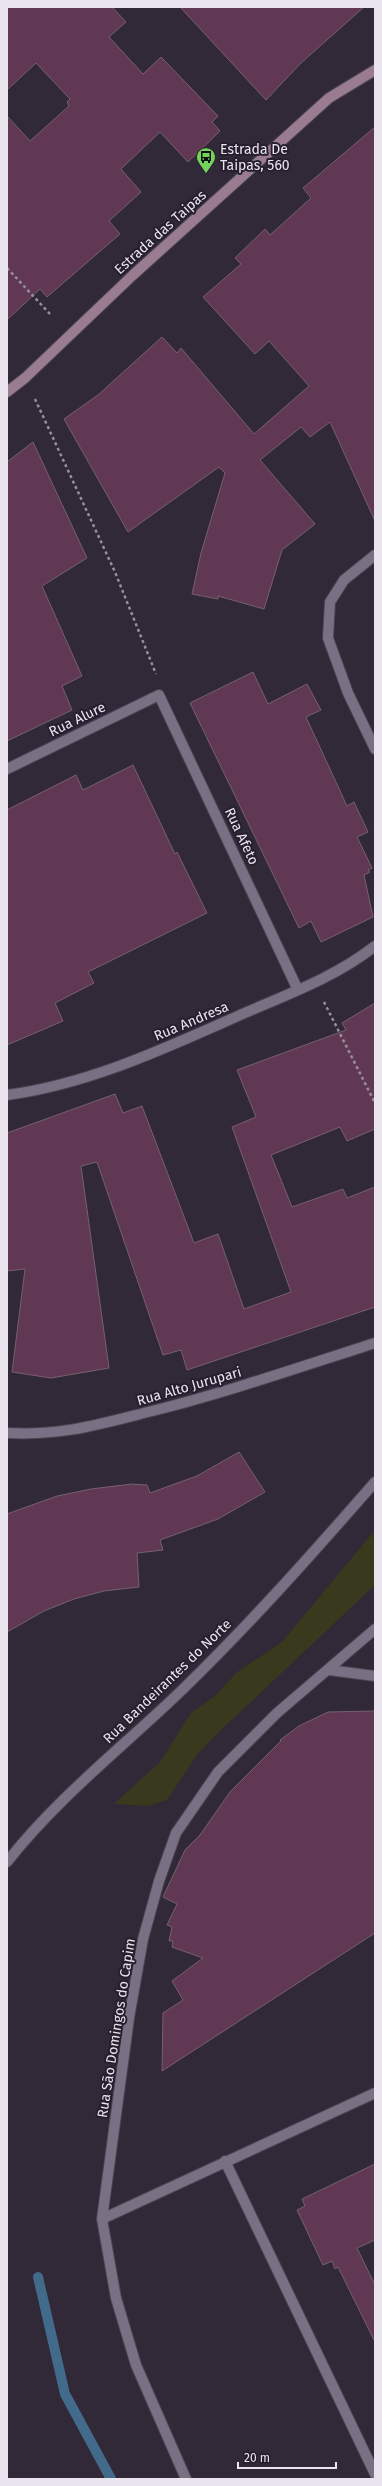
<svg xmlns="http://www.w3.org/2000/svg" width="382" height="2486" viewBox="0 0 382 2486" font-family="'Fira Sans',sans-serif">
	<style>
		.green { fill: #38391d }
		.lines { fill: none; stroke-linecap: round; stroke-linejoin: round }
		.stream { stroke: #426a8b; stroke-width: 10 }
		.building { fill: #613853; stroke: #75616d }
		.street-casing { stroke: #4b4451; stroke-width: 12 }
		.secondary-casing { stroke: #4b4451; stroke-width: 12 }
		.path { stroke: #968f9c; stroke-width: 2.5; stroke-dasharray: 3 3; stroke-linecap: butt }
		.street { stroke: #7a7083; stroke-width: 10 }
		.secondary { stroke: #997c8f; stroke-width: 10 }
		.labels { text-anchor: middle; stroke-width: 4; stroke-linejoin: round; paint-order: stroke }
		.poi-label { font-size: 14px; fill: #eae4ef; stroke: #271f2e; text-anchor: start }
		.street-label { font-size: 14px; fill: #eae4ef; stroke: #271f2e }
	</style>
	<rect width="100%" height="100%" fill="#312838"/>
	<path class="green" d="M375 1530V1585L219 1732 197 1755 167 1800 148 1806 114 1804 160 1762 191 1713 215 1696 237 1672 282 1642Z"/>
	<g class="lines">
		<path class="stream" d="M38 2277 65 2394 111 2479"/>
	</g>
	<path class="building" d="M7 7H112L126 22 109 37 143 74 161 57 218 116 212 122 220 131 188 162 160 132 121 169 141 192 109 221 120 234 47 297 40 289 7 320V116L30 141 69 106 67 102 70 99 36 63 7 90Z
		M180 7H364L301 63 266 100Z
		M375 127V521L330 422 310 437 301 427 260 460 315 524 282 550 264 609 218 596V599L192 594 201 553 225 473 219 467 128 532 64 419 98 395 162 337 177 353 181 348 254 434 309 386 269 341 255 354 203 297 241 264 235 258 265 229 270 235 311 198 303 188Z
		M33 442 87 558 42 586 82 676 62 686 72 710 7 741V462Z
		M253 672 268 704 307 684 321 710 306 717 347 806 354 802 368 832 357 837 372 868 368 870 370 872 364 875 373 917 321 942 311 921 299 928 190 703Z
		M133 765 175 854 177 852 207 913 88 972 94 983 55 1003 63 1021 7 1045V810L76 775 83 790Z
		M375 1003V1129L347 1141 340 1127 271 1155 292 1207 343 1189 347 1198 375 1187V1307L187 1370 181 1350 163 1355 97 1162 81 1166 109 1368 51 1378 12 1372 25 1269 7 1271V1133L115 1094 123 1113 142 1106 194 1243 218 1234 244 1309 291 1292 232 1127 256 1117 237 1070 346 1030 342 1023Z
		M239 1452 265 1492 218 1519 160 1540 163 1550 137 1553 139 1587 104 1591 74 1599 44 1611 7 1632V1514L57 1496 91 1489 132 1484 147 1485 150 1493 197 1476Z
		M375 1711V1933L162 2071 163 2013 183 2000 172 1981 203 1958 172 1947 173 1941H169L172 1927 167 1925 177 1904 163 1897 185 1850 200 1835 230 1792 281 1741 280 1740 299 1726 328 1712Z
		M375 2164V2240L357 2248 375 2285V2342L338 2267 335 2269 332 2261 323 2265 297 2210 305 2206 302 2199Z"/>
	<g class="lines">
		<defs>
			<path id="street" d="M375 555 344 580 330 602 328 638 348 693 375 749
				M7 769 159 695 298 990
				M7 1095C91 1084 170 1046 247 1012 291 993 337 976 375 946
				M7 1433C60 1436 97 1425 148 1412 225 1393 300 1367 375 1343
				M329 1670 375 1676
				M7 1862C57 1798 123 1747 182 1690 250 1624 313 1553 375 1482
				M225 2161 375 2474
				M102 2219 375 2093
				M186 2479 136 2365 116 2298 102 2219 129 2018 143 1939 159 1881 176 1833 218 1772 277 1713 375 1629"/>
			<path id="secondary" d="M7 392 25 378 133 275 329 98 375 70"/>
		</defs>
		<use href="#street" class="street-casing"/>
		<use href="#secondary" class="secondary-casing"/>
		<path class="path" d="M7 268 50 314
			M35 399 115 572 156 674
			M324 1002 375 1103"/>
		<use href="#street" class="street"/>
		<use href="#secondary" class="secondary"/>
	</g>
	<defs>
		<symbol id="bus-pin" viewBox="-11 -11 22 30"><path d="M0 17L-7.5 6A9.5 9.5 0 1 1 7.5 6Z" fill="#74d25c" stroke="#271f2e"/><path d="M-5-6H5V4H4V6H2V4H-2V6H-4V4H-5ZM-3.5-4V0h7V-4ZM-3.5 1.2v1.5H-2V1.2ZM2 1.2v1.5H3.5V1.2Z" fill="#111"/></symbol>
	</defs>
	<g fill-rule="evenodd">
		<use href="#bus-pin" x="195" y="146" width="22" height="30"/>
	</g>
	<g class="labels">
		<g class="poi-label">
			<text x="220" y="154">Estrada De<tspan x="220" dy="16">Taipas, 560</tspan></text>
		</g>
		<g class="street-label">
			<text transform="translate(160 232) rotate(-42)" y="5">Estrada das Taipas</text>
			<text transform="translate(77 719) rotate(-26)" y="5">Rua Alure</text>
			<text transform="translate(242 836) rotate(65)" y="5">Rua Afeto</text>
			<text transform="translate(191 1021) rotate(-23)" y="5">Rua Andresa</text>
			<text transform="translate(189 1386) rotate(-16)" y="5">Rua Alto Jurupari</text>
			<text transform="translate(167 1681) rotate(-44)" y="5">Rua Bandeirantes do Norte</text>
			<text transform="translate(116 2028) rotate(-81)" y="5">Rua São Domingos do Capim</text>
		</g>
	</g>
	<rect width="382" height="2486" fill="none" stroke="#eae4ef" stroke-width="16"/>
	<path d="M238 2462v6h98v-6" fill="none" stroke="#eae4ef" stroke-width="2"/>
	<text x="244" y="2462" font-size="12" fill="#eae4ef" stroke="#271f2e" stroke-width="3" paint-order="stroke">20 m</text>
</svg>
